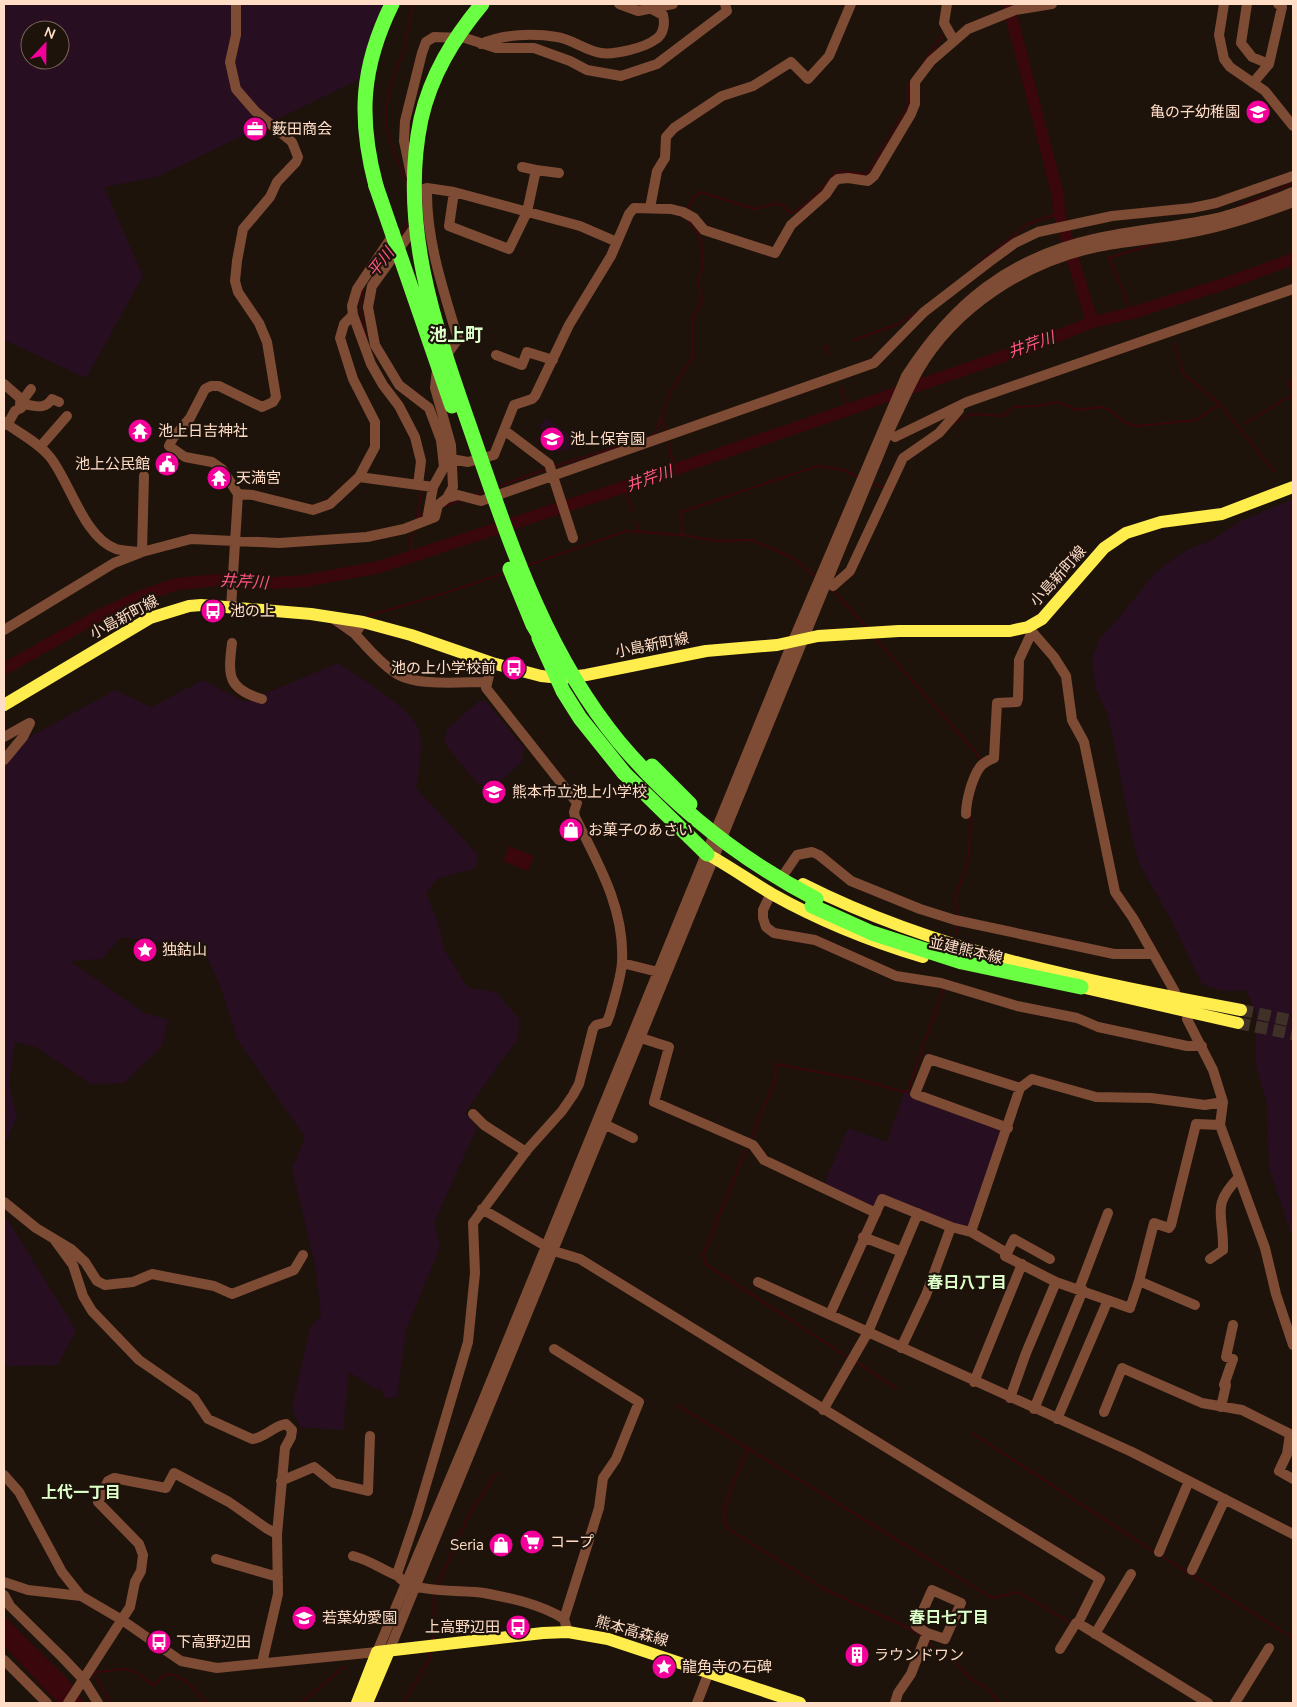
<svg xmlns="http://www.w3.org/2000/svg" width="1297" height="1707" viewBox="0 0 1297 1707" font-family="'Nunito Sans','Noto Sans JP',sans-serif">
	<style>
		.green { fill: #270e21; fill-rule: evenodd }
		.water { fill: #3a070c }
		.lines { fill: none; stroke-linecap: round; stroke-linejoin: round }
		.stream { stroke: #3a070c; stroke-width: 2 }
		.river { stroke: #3a070c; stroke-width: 12 }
		.major-tunnel { stroke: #3f3127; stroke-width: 12; stroke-dasharray: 12 6; stroke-linecap: butt }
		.minor { stroke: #7e4b34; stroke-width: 10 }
		.major { stroke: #ffed4e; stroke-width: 12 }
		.highway { stroke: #6aff42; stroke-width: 15 }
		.highway-bridge { stroke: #6aff42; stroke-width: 15 }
		.labels { text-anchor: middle; stroke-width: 4.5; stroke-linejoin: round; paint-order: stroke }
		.poi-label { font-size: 15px; fill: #ffddc7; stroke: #1d130b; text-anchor: start }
		.street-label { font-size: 15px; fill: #ffddc7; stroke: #1d130b }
		.water-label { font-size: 16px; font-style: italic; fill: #ff5583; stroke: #1d130b }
		.neighbourhood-label { font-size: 16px; font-weight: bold; fill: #ddffc9; stroke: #1d130b }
		.quarter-label { font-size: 18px; font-weight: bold; fill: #ddffc9; stroke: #1d130b }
	</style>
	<rect width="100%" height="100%" fill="#1d130b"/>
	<path class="green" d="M4 4H386L362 78 157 177 104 187 143 276 86 378 4 340ZM30 30H60V60H30Z
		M546 418 576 439 575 446 568 450 555 452 538 440 542 431 540 425Z
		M1293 499V1238L1269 1168 1267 1104 1256 1065V1012L1246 990 1223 991 1202 984 1171 920 1140 865 1133 841 1112 733 1108 715 1096 689 1092 659 1100 638 1123 613 1152 576 1166 564 1187 550 1214 539 1237 523Z
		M338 663C358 677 407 705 417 726 425 742 418 771 416 788L478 855 475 868 437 879 426 893 438 923 445 951 468 988 496 992 519 1019 518 1040 501 1061 465 1113 477 1127 434 1223 440 1247 406 1330 397 1397 385 1398 380 1387 377 1390 349 1372 343 1430 300 1427 292 1408 310 1328 321 1315 316 1268 292 1169 305 1137 237 1039 221 988 207 956 186 947 121 937 102 959 70 961 144 1013 168 1020 162 1046 124 1083 91 1084 36 1047 15 1042 9 1085 17 1117 4 1146V751L115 690 151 707 203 680 245 702Z
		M479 701H486L524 748 522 754 523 761 489 791 485 785 478 784 444 743 447 729Z
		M905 1091 1008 1128 971 1232 883 1199 876 1213 823 1187 848 1128 887 1142Z
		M4 1214 76 1330 58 1365 4 1366Z"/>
	<path class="water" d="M509 846 534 856 528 871 503 861Z
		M4 1616 67 1678 85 1703H58L4 1646Z"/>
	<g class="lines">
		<path class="stream" d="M922 65 945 32
			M408 189 386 129V109L390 86 404 49 413 4
			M1238 207 1293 183
			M687 210 694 197 701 192 754 209 779 203 791 213C810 205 824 186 837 171L864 174 869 171 908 106V85L911 81
			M401 235 409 220
			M972 269 1028 224 1059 213
			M363 288C359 307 362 321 367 339
			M1132 313 1109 258 1156 243
			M854 340 898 324 917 312
			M1174 344 1184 375 1220 404
			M828 353 825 347 829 346
			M1293 380 1289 383 1293 391
			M841 387 848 409
			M661 417 665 430
			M954 423 970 414 1002 416 1014 407 1037 406 1058 402 1077 410 1101 407 1110 410 1125 423 1138 426 1196 420 1220 404 1274 472
			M1246 423 1293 394
			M668 443 675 469
			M553 467 654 435 672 389 692 358V321L702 299 698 283 703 263 701 240 695 229 685 217
			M872 483 884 488
			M497 487 546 469
			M624 487 633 512
			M475 495 485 491
			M445 506 462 500
			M417 517 424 514
			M417 517 422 489
			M637 522 640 532
			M682 535 681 512 817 466 840 469 859 477
			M411 557V539L414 529
			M526 566 626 531 682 535 716 541 752 540 793 558 816 577
			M832 589 867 628
			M364 617 433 597 505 573
			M875 638 982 760
			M959 918 955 899 968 861 971 811
			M956 936 958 925
			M750 1141 775 1080 776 1064 861 1080 904 1092 908 1090 943 989
			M747 1147 703 1255 705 1264 849 1358
			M856 1362 896 1388
			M677 1405 992 1598 1018 1592 1071 1623
			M972 1433 1156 1553
			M748 1448C742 1462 721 1506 724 1520 724 1525 730 1529 733 1532L826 1590 915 1631 921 1637
			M1160 1555 1293 1638
			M437 1586 469 1515 496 1473
			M433 1640 434 1593
			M928 1643 941 1656 952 1659 970 1678 985 1687 1000 1703
			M111 1703 94 1675 96 1672 124 1669 134 1671 153 1685C158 1683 160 1677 165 1675 180 1670 198 1694 208 1703
			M301 1703 345 1666
			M403 1703 430 1658 431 1650"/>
		<path class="river" d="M1008 4 1058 195 1059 213 1092 322
			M4 669 100 615 141 596 177 584 228 579 256 584 305 581 379 567 615 490 1036 345 1092 322 1132 313 1233 281 1293 259"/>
		<path class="major-tunnel" d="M1241 1010 1293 1021
			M1238 1023 1293 1034"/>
		<path class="minor" d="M619 4 638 11 673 4
			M947 4 944 23 953 39
			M1224 4 1219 35 1224 59 1230 67 1265 91 1293 126
			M1247 4 1241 43 1252 57 1269 64
			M481 44C504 34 533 33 557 37 572 39 586 51 601 53 614 55 645 48 656 39 664 34 665 23 663 15L650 8V4
			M1253 83 1269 64 1282 7 1278 4
			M536 170 559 173
			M411 175 404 141 405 121 422 53 426 42 434 37 465 38 496 48H534L570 61 587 70 621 76 657 64 727 11 725 4
			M427 188C426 240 443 289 458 339L437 369 435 388 451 445 453 487 447 498
			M421 190 427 188 454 192 580 226 617 242
			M454 192 449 226 509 249 527 212 536 170 522 167
			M650 208 657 171 665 158 666 137 674 128 722 96 753 86 791 62 808 79 829 56 851 4
			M417 224 372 286 368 307 375 345 399 385 429 408 441 440 444 467 433 487 427 520
			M395 232 357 289 352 306 353 315 371 364 383 385 399 406 415 437 421 461 418 485
			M496 355 522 365 527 352 553 360
			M4 384 20 398 21 408 15 411 7 425
			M20 404C33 404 43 412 52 399L59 402
			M20 404 31 389
			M4 422C19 433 38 442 50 457 70 482 84 538 116 549 123 551 132 551 139 552
			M504 430 549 464 573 538
			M895 437 967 402 1293 289
			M40 447 67 416
			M451 459 468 462 494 455 514 405 532 399 535 396 569 325 611 256 629 214 634 208 671 209 683 212 694 218 704 230 775 253 791 225 826 194 834 182 838 179 848 178 868 181 874 176 911 114 915 104V82L931 61 968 29 1015 10 1052 4
			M359 477 433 487
			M238 494 253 495 313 510 330 504 359 477 375 447V422L353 379 340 338 344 324 353 315
			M142 552 144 476
			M825 579 833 586 850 571 903 458 939 433 959 410
			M231 608 238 494 222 469 212 462 185 457 169 446 173 438 190 418 205 389 211 386H219L262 407 273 402 276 397 267 342 259 323 238 292 235 281 237 261 243 229 270 197 277 182 296 162 298 157 292 142 255 111 236 89 230 62 236 35V4
			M331 617 355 634
			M363 622 355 634C367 647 379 662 394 672 413 687 462 682 486 682
			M1028 627 1054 657 1066 676 1072 720 1084 742 1115 892 1133 918 1175 992
			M4 630 114 563 142 552 191 539 279 543 367 537 404 529 435 517 438 505 447 498 458 495 481 501 874 363 924 312 989 262 1015 243 1038 232 1112 216 1192 208 1216 203 1293 176
			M232 643C228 675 227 689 262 699
			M492 663 486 688 577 803 574 812 575 817C598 863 625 909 622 962 621 979 614 998 610 1014L607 1022 596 1025 593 1029 579 1084 573 1095 562 1111 527 1150 473 1223 475 1273 468 1342 417 1515 397 1574C407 1595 464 1589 484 1593 510 1598 541 1604 564 1619
			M4 737 29 723
			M4 760 23 737 30 723
			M966 814C966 801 972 778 980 767 983 763 989 760 994 758L997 703 1017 702 1018 699 1019 660 1032 632
			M784 874 797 855 812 852 819 855 851 881 920 909 955 920 1114 954H1153
			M771 893 763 910V918L766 927 774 933 815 940 896 976 941 983 1017 1006 1077 1018 1098 1027 1187 1046H1202
			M622 963 658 972
			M1187 1019 1213 1070 1223 1102 1220 1125 1265 1248 1276 1294 1293 1345
			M641 1038 669 1047 654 1102 753 1145 764 1160 876 1213
			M473 1114 484 1125 526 1152
			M600 1122 633 1138
			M1008 1128 915 1094 929 1059 1020 1088
			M4 1202 36 1228 71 1249 85 1262 97 1281 105 1285 133 1282 152 1274 214 1286 232 1294 294 1270 303 1255
			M482 1209 554 1251 580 1259 1100 1579 1078 1623 1208 1703
			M971 1232 1020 1088 1032 1079 1096 1097 1151 1098 1205 1105 1223 1102
			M863 1237 902 1252
			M54 1239 73 1265 83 1296 92 1311 139 1360 194 1398 208 1419 252 1439C265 1438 273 1426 286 1424L292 1430 291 1437 285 1448 277 1534
			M1007 1253 1005 1256 1056 1282
			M1210 1259 1223 1250C1224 1213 1210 1207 1239 1177
			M1139 1281 1195 1305
			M758 1282 1132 1452 1293 1534
			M1079 1289 1108 1213
			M830 1314 882 1199 951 1227 971 1232 1007 1253 1014 1239 1050 1259
			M901 1348 926 1295 951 1227
			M554 1349 639 1402 616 1459 603 1478 599 1508 564 1619 568 1632
			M974 1382 1022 1264
			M1010 1398 1026 1353 1056 1282 1130 1308 1139 1281 1154 1223 1169 1228 1171 1225 1196 1124 1220 1125
			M1221 1407 1226 1385H1224L1233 1359 1226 1357 1233 1325
			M1034 1409 1083 1290
			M823 1410 868 1332 918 1213
			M1104 1412 1122 1368 1202 1403 1242 1410 1290 1434 1287 1454 1279 1471 1293 1479
			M1057 1419 1108 1300
			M4 1475 19 1492 62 1572 81 1596 122 1620 181 1661 217 1668 377 1652 482 1403 793 641 906 376C953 303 1009 258 1094 239 1136 229 1179 227 1221 217 1246 211 1270 201 1293 192
			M281 1481 314 1467 334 1483 368 1491 370 1436
			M1159 1552 1189 1481
			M353 1556C370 1560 382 1570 398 1576
			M216 1559 278 1577
			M1192 1570 1225 1499
			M4 1582 28 1590 81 1596
			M932 1590 961 1603 945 1639 927 1633 916 1626Z
			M4 1595 10 1606 62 1657 83 1679 98 1703
			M1095 1634 1131 1574
			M1060 1649 1076 1623H1078
			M389 1651 885 440C896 417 906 393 918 371 955 307 1026 262 1097 247 1127 241 1158 239 1188 233 1224 227 1259 215 1293 202
			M4 1660 47 1703
			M68 1703 130 1607 135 1582 141 1571 143 1555 139 1544 98 1502 108 1481 114 1478 166 1488 174 1473 229 1502 266 1528 277 1534 278 1594 262 1663
			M697 1703 709 1672
			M895 1703 898 1693 911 1674 927 1633
			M1235 1703 1269 1648"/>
		<path class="major" d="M4 705 150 618 189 606 201 605 311 614 363 622 411 635 492 663 541 676 561 678 586 675 706 651 777 645 818 636 899 631H1010L1028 627 1042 619 1104 548 1126 533 1161 522 1222 514 1293 487
			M707 854C729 866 750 881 772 894 820 921 870 941 923 957
			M803 884C939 953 1092 982 1241 1010
			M1072 985 1238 1023
			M357 1703 377 1652 543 1633 568 1632 608 1639 800 1703
			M367 1703 389 1651"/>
		<path class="highway" d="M376 186C358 118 361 67 392 4
			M652 766 690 804
			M624 773 707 854
			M812 906 872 933 962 962 1081 987"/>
		<path class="highway-bridge" d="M482 4C453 39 431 75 421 119 397 233 441 343 477 448 513 552 548 656 619 742 674 807 741 860 816 899
			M376 186 452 406
			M510 569 533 625 545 645
			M539 638 563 691 580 718 624 773"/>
	</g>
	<defs>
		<symbol id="school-disc" viewBox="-11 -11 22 22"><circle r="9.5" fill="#f20099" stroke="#1d130b"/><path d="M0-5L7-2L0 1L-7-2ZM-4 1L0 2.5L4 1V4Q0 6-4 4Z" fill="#fff"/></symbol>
		<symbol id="office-disc" viewBox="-11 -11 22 22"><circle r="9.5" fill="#f20099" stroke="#1d130b"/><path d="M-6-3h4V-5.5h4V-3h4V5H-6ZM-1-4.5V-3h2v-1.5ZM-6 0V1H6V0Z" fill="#fff"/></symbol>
		<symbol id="temple-disc" viewBox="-11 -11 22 22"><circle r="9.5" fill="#f20099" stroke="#1d130b"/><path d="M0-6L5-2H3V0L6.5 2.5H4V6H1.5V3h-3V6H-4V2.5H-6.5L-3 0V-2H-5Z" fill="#fff"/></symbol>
		<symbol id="civic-disc" viewBox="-11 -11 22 22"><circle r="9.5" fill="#f20099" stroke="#1d130b"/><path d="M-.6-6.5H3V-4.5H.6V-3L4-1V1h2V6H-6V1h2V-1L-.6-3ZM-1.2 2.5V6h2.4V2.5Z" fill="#fff"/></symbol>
		<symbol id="bus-disc" viewBox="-11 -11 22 22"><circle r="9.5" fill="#f20099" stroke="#1d130b"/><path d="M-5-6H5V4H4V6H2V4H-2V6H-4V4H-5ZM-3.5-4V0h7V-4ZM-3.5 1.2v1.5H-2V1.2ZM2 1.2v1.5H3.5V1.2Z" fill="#fff"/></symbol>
		<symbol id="shop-disc" viewBox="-11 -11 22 22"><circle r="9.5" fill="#f20099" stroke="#1d130b"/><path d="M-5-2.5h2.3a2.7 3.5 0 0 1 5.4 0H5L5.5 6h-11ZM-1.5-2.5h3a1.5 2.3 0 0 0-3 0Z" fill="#fff"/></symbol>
		<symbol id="sight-disc" viewBox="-11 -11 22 22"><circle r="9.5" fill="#f20099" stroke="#1d130b"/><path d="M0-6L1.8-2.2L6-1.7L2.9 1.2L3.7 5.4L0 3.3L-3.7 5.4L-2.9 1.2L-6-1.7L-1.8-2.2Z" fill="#fff"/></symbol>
		<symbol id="supermarket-disc" viewBox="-11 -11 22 22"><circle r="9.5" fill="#f20099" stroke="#1d130b"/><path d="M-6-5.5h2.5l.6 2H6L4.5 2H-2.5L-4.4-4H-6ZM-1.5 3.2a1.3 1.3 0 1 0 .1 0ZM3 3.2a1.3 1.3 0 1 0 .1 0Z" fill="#fff"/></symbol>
		<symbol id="building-disc" viewBox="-11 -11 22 22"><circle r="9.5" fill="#f20099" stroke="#1d130b"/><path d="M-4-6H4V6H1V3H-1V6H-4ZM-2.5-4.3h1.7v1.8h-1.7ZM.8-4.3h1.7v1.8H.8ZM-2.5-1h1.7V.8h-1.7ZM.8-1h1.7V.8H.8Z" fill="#fff"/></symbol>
	</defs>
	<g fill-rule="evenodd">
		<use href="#school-disc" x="1244" y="98" width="28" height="28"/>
		<use href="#office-disc" x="241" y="115" width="28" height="28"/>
		<use href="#temple-disc" x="126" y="417" width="28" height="28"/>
		<use href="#school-disc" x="538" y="425" width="28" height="28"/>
		<use href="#civic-disc" x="153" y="450" width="28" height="28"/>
		<use href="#temple-disc" x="205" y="464" width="28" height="28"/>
		<use href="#bus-disc" x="199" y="597" width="28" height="28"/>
		<use href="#bus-disc" x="500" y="654" width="28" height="28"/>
		<use href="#school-disc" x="480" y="778" width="28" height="28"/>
		<use href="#shop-disc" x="557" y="816" width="28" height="28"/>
		<use href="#sight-disc" x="131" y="936" width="28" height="28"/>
		<use href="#supermarket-disc" x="518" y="1528" width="28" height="28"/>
		<use href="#shop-disc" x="487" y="1531" width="28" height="28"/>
		<use href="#school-disc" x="290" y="1604" width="28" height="28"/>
		<use href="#bus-disc" x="504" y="1613" width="28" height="28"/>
		<use href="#bus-disc" x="145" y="1628" width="28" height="28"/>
		<use href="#building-disc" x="843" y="1641" width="28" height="28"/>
		<use href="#sight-disc" x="650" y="1653" width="28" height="28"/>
	</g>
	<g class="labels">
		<g class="poi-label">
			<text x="1240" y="117" text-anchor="end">亀の子幼稚園</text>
			<text x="272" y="134">薮田商会</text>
			<text x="158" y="436">池上日吉神社</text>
			<text x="570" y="444">池上保育園</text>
			<text x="150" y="469" text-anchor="end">池上公民館</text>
			<text x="236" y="483">天満宮</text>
			<text x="230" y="616">池の上</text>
			<text x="496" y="673" text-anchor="end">池の上小学校前</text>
			<text x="512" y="797">熊本市立池上小学校</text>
			<text x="588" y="835">お菓子のあさい</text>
			<text x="162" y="955">独鈷山</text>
			<text x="550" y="1547">コープ</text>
			<text x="484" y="1550" text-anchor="end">Seria</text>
			<text x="322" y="1623">若葉幼愛園</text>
			<text x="500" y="1632" text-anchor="end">上高野辺田</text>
			<text x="176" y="1647">下高野辺田</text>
			<text x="874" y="1660">ラウンドワン</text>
			<text x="682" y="1672">龍角寺の石碑</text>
		</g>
		<g class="street-label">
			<text transform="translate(1058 576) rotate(-48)" y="5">小島新町線</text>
			<text transform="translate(124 617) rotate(-28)" y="5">小島新町線</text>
			<text transform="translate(652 645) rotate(-11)" y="5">小島新町線</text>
			<text transform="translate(966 950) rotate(13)" y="5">並建熊本線</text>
			<text transform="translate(632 1631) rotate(16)" y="5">熊本高森線</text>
		</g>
		<g class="water-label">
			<text transform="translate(380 262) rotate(-52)" y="6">平川</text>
			<text transform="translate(1031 344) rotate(-19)" y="6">井芹川</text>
			<text transform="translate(649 478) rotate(-19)" y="6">井芹川</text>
			<text transform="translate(244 581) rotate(3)" y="6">井芹川</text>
		</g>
		<g class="neighbourhood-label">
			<text x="967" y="1288">春日八丁目</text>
			<text x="81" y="1498">上代一丁目</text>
			<text x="949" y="1623">春日七丁目</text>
		</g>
		<g class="quarter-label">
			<text x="456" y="341">池上町</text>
		</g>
	</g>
	<rect width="1297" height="1707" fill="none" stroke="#ffddc7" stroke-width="10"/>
	<g transform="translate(45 45) rotate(22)"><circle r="24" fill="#1d130b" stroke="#776456"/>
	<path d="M0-4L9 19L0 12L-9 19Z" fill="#f20099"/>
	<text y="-8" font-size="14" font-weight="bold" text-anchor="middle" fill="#ffddc7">N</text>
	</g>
</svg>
